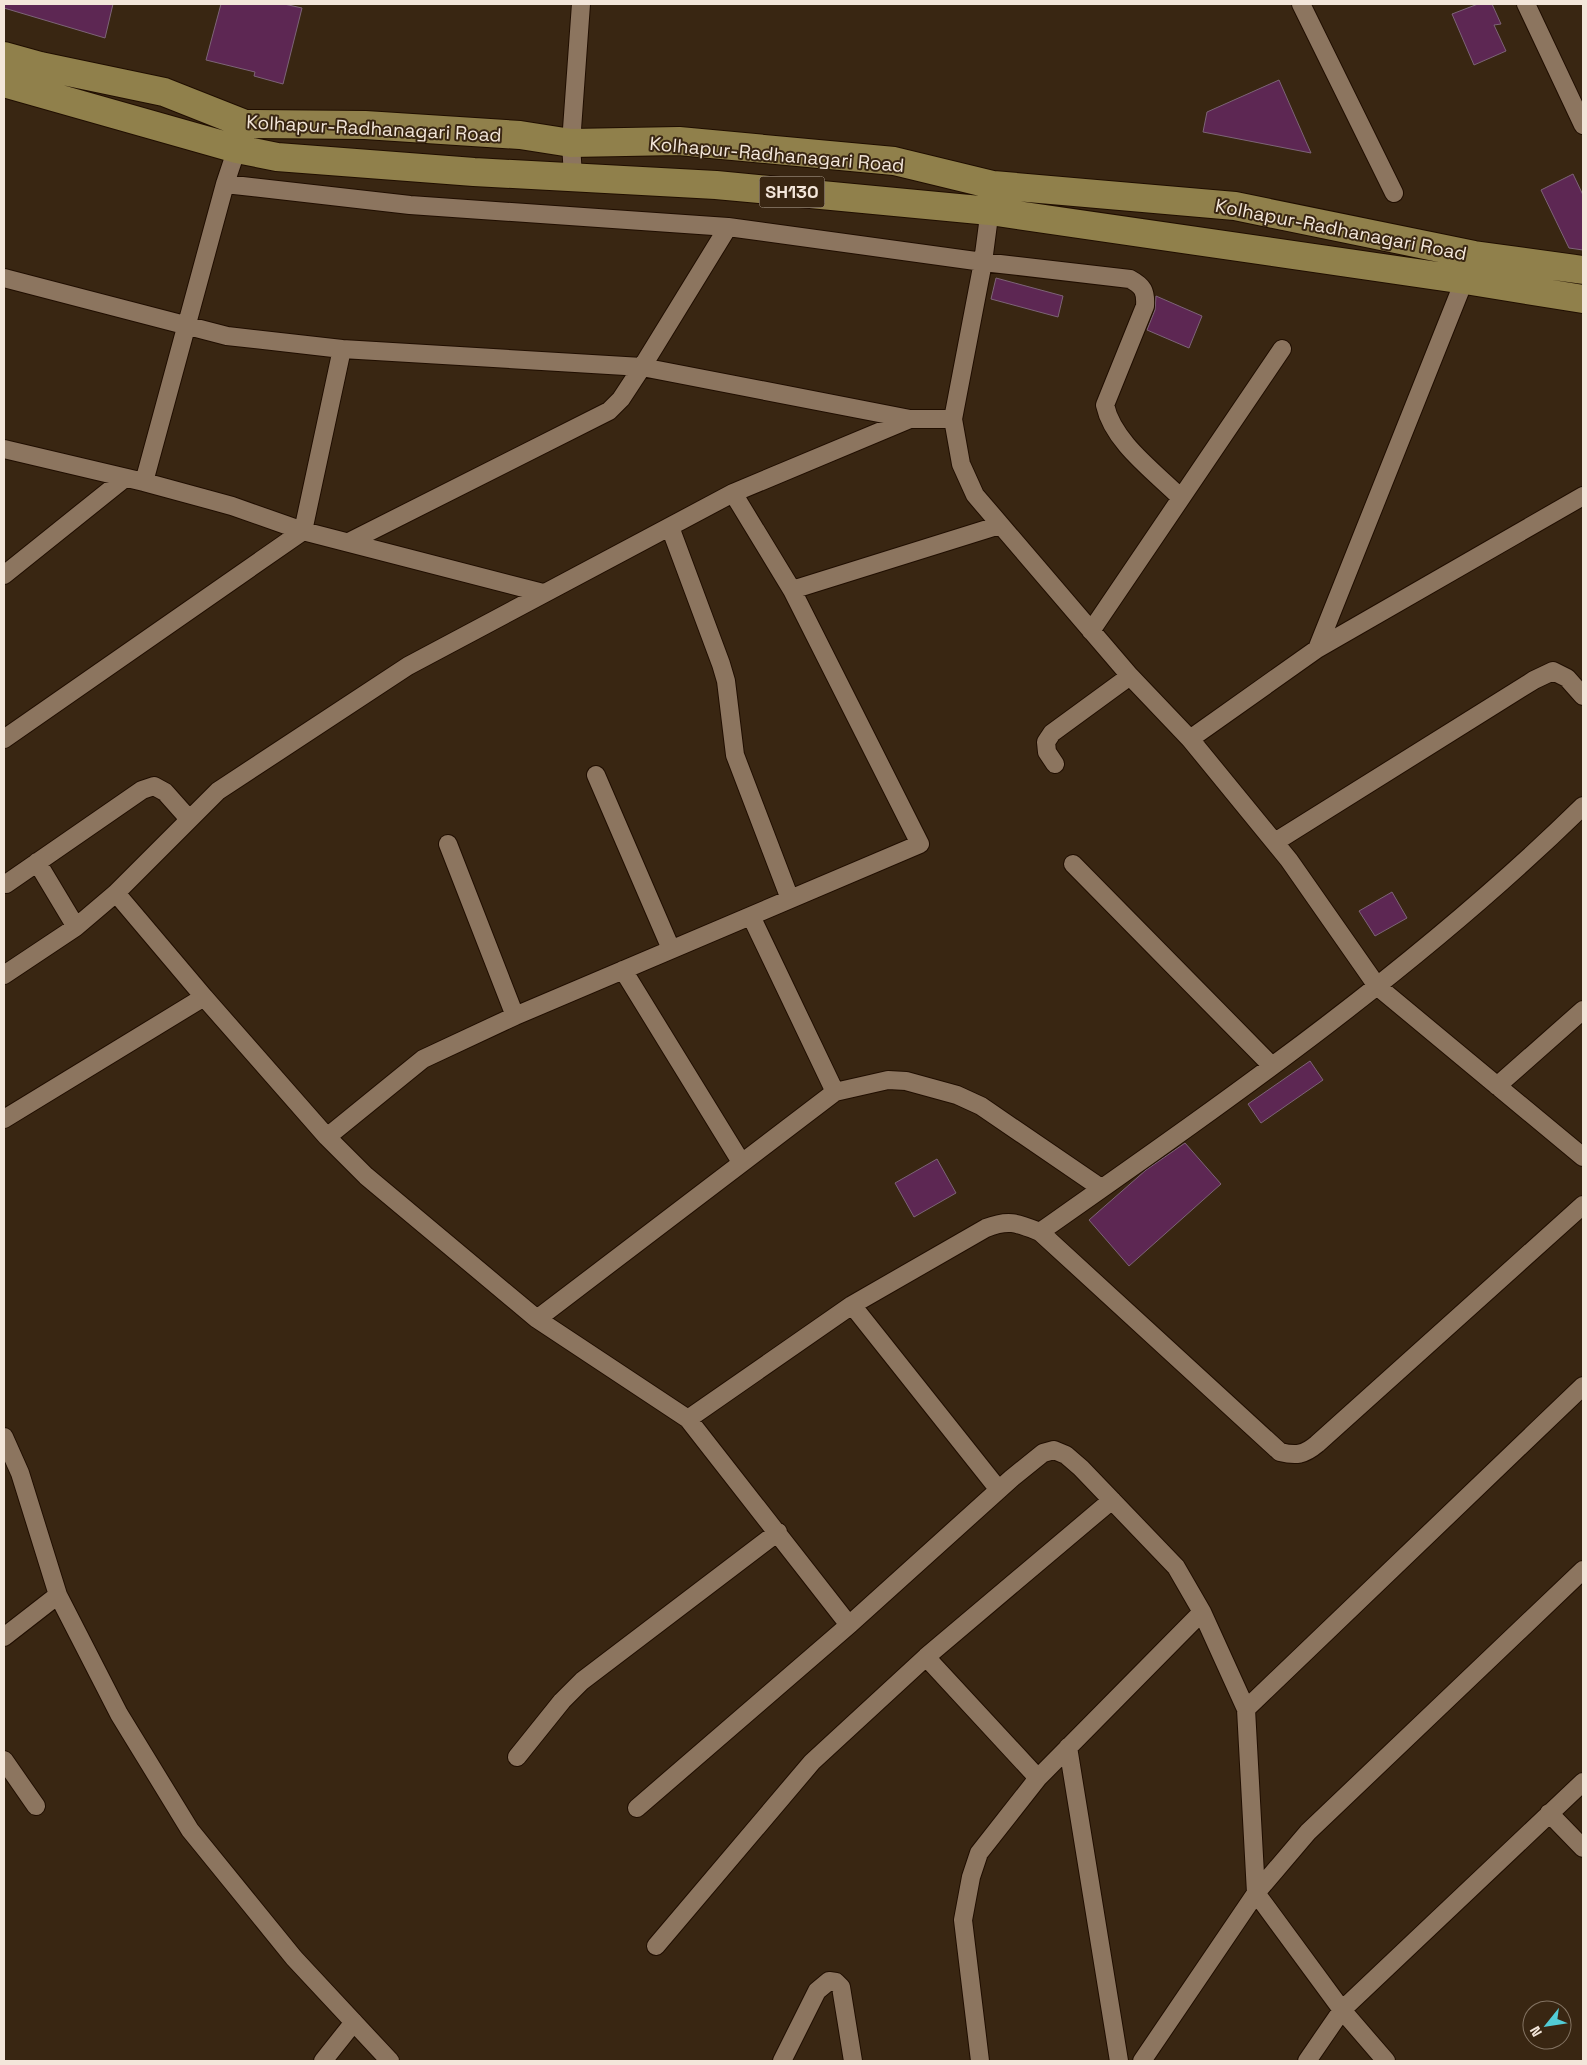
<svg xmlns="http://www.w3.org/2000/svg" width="1587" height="2065" viewBox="0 0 1587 2065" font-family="'Space Grotesk',sans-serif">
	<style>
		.building { fill: #5d2753; stroke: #7d6477 }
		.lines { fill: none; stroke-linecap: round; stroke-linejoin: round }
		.street-casing { stroke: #200e00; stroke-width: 20 }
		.primary-casing { stroke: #200e00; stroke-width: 30 }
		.street { stroke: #8c755f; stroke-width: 18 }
		.primary { stroke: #90804b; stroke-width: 28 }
		.labels { text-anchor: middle; stroke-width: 4; stroke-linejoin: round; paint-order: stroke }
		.shield { fill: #392612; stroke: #bbac9e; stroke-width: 1 }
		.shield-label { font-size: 18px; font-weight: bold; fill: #f3e6da }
		.street-label { font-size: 19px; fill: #f3e6da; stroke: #392612 }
	</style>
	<rect width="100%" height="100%" fill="#392612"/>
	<path class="building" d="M4 4H113L105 38 4 8Z
		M221 4H284L302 8 283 84 254 76 255 72 206 60Z
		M1478 4H1492L1501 24 1494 25 1506 51 1474 65 1452 14Z
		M1279 80 1311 153 1203 132 1207 112Z
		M1573 174 1583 195V250L1569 248 1541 190Z
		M996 278 1063 296 1058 317 991 299Z
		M1156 296 1202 316 1189 348 1147 330 1155 310Z
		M1392 892 1407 918 1375 936 1359 911Z
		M1310 1061 1323 1080 1261 1123 1248 1104Z
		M1185 1143 1221 1184 1129 1266 1089 1220 1146 1170Z
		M937 1159 956 1193 914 1217 895 1183Z"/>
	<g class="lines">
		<defs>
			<path id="street" d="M1301 4 1394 193
				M1526 4 1583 125
				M573 177 571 143 581 4
				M225 184 410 205 728 227 983 262 1130 279C1143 286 1146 291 1145 306L1105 405C1113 442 1154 471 1181 498
				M991 201 983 262 953 419 961 464 975 495 1130 676 1190 739 1289 860 1377 986 1583 1157
				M4 278 227 336 342 349 303 531 4 739
				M342 349 642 367 910 419
				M4 449 144 482 232 506 303 531 543 593
				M144 482 225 184 240 139
				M670 527 721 664 726 681 735 755 790 899
				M349 542 609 411 621 399 642 367 728 227
				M4 575 125 478
				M792 590 1000 525
				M1091 631 1282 349
				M1317 649 1468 271
				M1190 739 1317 649 1583 496
				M1055 764 1047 752 1046 742 1052 733 1130 676
				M596 775 671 949
				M1275 842 1534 680 1553 671 1567 678 1583 696
				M448 844 515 1016
				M37 862 76 927
				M1073 864 1271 1065
				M4 883 6 884 142 790 154 786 165 792 189 819
				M751 916 835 1092
				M623 970 741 1162
				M4 975 76 927 116 893 218 791 408 666 733 493 910 419H953
				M204 997 327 1137 366 1176 537 1319 688 1419 849 1625
				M1497 1086 1583 1010
				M4 1119 204 997 116 893
				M327 1137 423 1059 515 1016 920 844 792 590 733 493
				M1040 1232C1228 1100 1419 967 1583 806
				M852 1305 999 1490
				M537 1319 835 1092 888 1080 906 1081 957 1095 981 1106 1101 1188
				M688 1419 852 1305 986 1228C1009 1219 1017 1223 1040 1232L1280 1452C1296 1456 1304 1455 1317 1444L1583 1205
				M4 1437 20 1473 58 1595 119 1714 190 1830 294 1958 390 2061
				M4 1637 58 1595
				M926 1657 1038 1778
				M1246 1709 1256 1893 1342 2010 1386 2061
				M1068 1747 1119 2061
				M517 1757 562 1701 582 1681 778 1532
				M4 1760 36 1806
				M637 1808 849 1625 1012 1478 1043 1453 1054 1450 1066 1455 1081 1468 1176 1567 1202 1612
				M1549 1813 1583 1848
				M656 1946 812 1762 926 1657 1112 1500
				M323 2061 354 2022
				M782 2061 817 1991 829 1981 836 1982 841 1987 853 2061
				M980 2061 963 1920 971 1877 979 1853 1038 1778 1202 1612 1246 1709 1583 1386
				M1142 2061 1256 1893 1308 1832 1583 1570
				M1307 2061 1342 2010 1583 1782"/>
			<path id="primary" d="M4 56 40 66 164 92 245 124 365 125 520 135 571 143 679 141 894 161 993 185 1235 206 1474 255 1583 270
				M4 83 237 149 277 157 474 172 716 185 990 211 1465 280 1583 299"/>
		</defs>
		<use href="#street" class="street-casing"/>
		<use href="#primary" class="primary-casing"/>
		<use href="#street" class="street"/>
		<use href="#primary" class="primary"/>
	</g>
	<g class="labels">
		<rect class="shield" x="759.5" y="176.5" width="65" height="31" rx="4"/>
		<g class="shield-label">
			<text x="792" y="198">SH130</text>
		</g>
		<g class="street-label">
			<text transform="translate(374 128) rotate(3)" y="7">Kolhapur-Radhanagari Road</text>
			<text transform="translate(777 154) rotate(5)" y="7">Kolhapur-Radhanagari Road</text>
			<text transform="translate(1341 229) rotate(11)" y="7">Kolhapur-Radhanagari Road</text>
		</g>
	</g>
	<rect width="1587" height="2065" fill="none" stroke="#f3e6da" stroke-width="10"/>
	<g transform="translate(1547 2025) rotate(240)"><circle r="24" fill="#392612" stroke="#837362"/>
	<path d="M0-4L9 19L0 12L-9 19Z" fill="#52ccd6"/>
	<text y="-8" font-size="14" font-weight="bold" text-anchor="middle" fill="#f3e6da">N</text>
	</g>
</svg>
